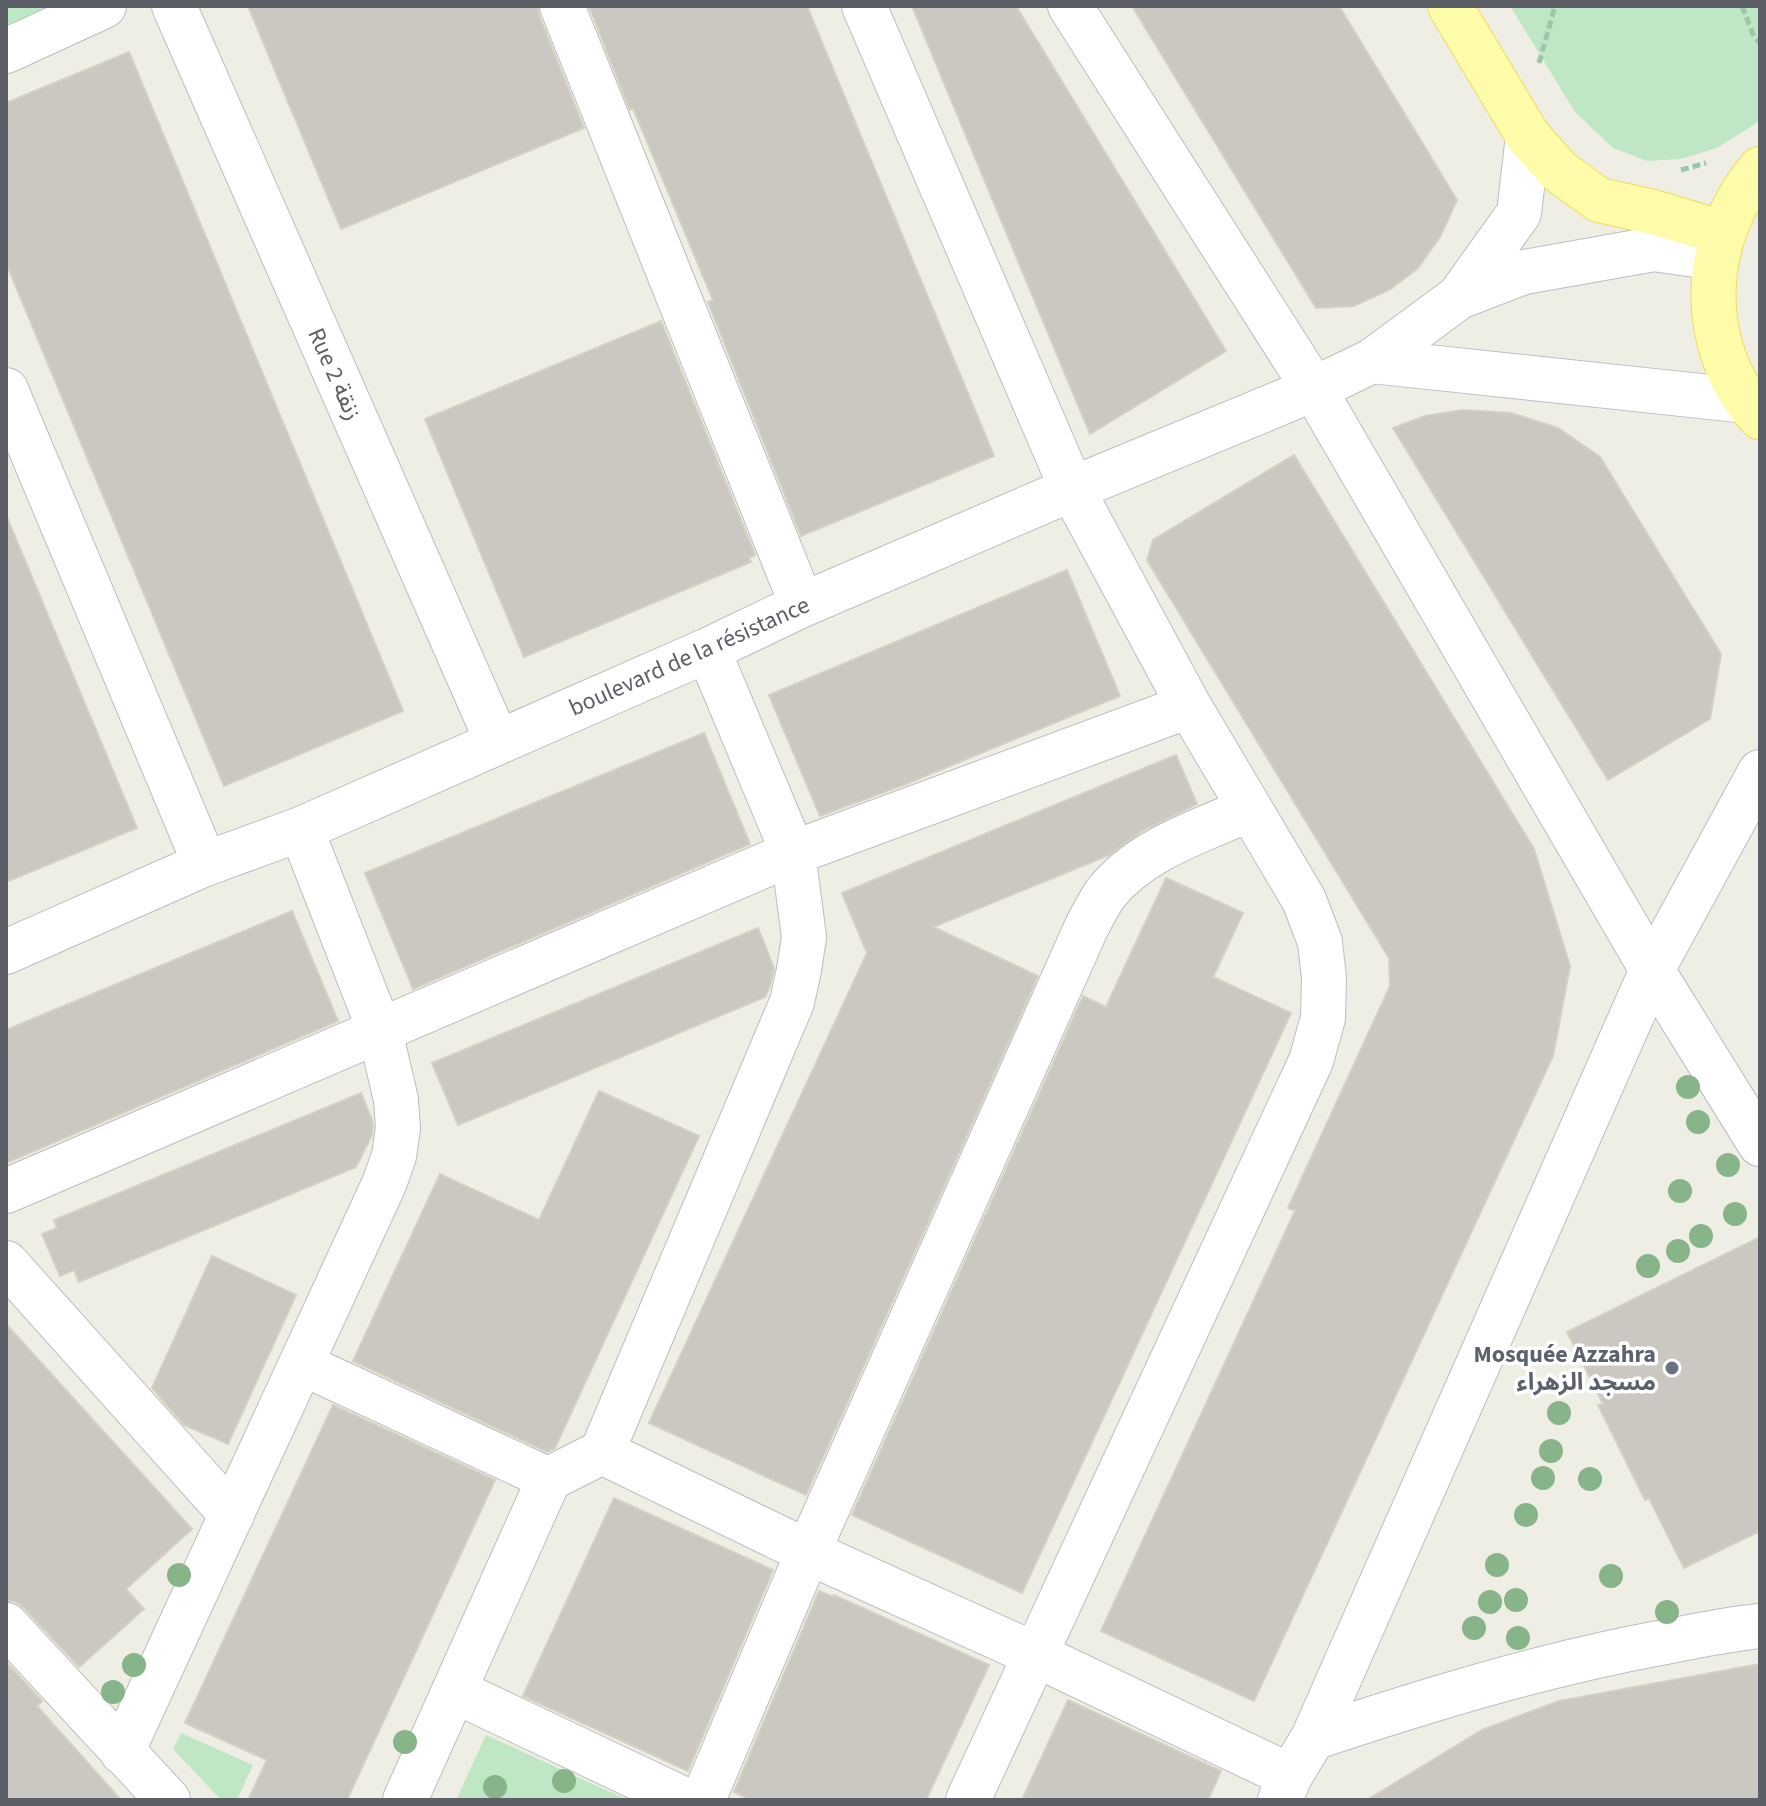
<svg xmlns="http://www.w3.org/2000/svg" width="1766" height="1806" viewBox="0 0 1766 1806" font-family="'Source Sans 3','Noto Sans Arabic',sans-serif">
	<style>
		.green { fill: #c0e7c5 }
		.building { fill: #cac8c1; stroke: #d4d0c2; stroke-width: 2 }
		.lines { fill: none; stroke-linecap: round; stroke-linejoin: round }
		.pedestrian-casing { stroke: #bcbdc3; stroke-width: 44 }
		.minor-casing { stroke: #bcbdc3; stroke-width: 46 }
		.primary-casing { stroke: #f3db59; stroke-width: 46 }
		.path { stroke: #99c8ac; stroke-width: 5; stroke-dasharray: 8 4; stroke-linecap: butt }
		.pedestrian { stroke: #fff; stroke-width: 42 }
		.minor { stroke: #fff; stroke-width: 44 }
		.primary { stroke: #fffca9; stroke-width: 44 }
		.tree { fill: #88b48a }
		.worship-dot { fill: #6b7280; stroke: #fff; stroke-width: 3 }
		.labels { text-anchor: middle; stroke-width: 7; stroke-linejoin: round; paint-order: stroke }
		.street-label { font-size: 24px; fill: #5c5f65; stroke: #fff }
		.worship-label { font-size: 24px; font-weight: bold; fill: #5b616d; stroke: #fff; text-anchor: end }
	</style>
	<rect width="100%" height="100%" fill="#efeee4"/>
	<path class="green" d="M6 6H52L6 27Z
		M1510 6H1760V121L1717 148 1681 159 1647 161 1613 148 1575 112Z
		M181 1733 253 1765 237 1800H221L173 1749Z
		M486 1735 628 1800H456Z"/>
	<path class="building" d="M248 6H538L539 15 584 128 341 229Z
		M589 6H807L994 456 801 536 708 302 713 300 633 108 630 110Z
		M912 6H1016L1226 351 1090 434Z
		M1132 6H1339L1457 200 1440 237 1418 268 1391 289 1354 306 1316 308Z
		M129 52 403 711 224 786 6 263V103Z
		M661 321 755 555 749 558 751 562 524 657 425 419Z
		M1463 410 1511 413 1558 428 1600 457 1721 654 1710 719 1608 780 1393 428 1425 416Z
		M1294 455 1534 849 1570 966 1553 1056 1254 1701 1101 1631 1295 1211 1288 1208 1390 986 1389 958 1147 560 1153 540Z
		M6 515 137 828 6 882Z
		M1067 570 1120 696 906 784 820 816 769 695Z
		M704 733 750 844 413 989 365 873Z
		M1176 755 1197 804 1142 831 1109 855 933 927 1038 976 806 1495 649 1423 867 953 842 893Z
		M1166 878 1243 913 1213 977 1291 1013 1022 1593 852 1515 1083 996 1106 1007Z
		M292 911 338 1021 6 1163V1030Z
		M758 928 774 968 770 986 765 997 458 1125 432 1063Z
		M599 1091 699 1136 555 1448 547 1452 353 1361 440 1174 539 1220Z
		M361 1093 372 1120 373 1127 372 1135 356 1167 79 1282 74 1270 60 1276 42 1234 57 1228 54 1220Z
		M1760 1237V1531L1684 1568 1649 1498 1645 1500 1598 1405 1603 1404 1567 1332Z
		M212 1256 296 1295 228 1444 184 1425 152 1388Z
		M6 1324 192 1529 126 1589 144 1609 79 1667 24 1608 14 1601H6Z
		M333 1405 495 1480 347 1800H248L267 1760 185 1723Z
		M614 1498 773 1570 688 1771 523 1696Z
		M819 1591 833 1597 834 1595 989 1665 926 1800H751L734 1792Z
		M6 1662 42 1701 37 1706 121 1800H6Z
		M1760 1664V1800H1367L1482 1730 1559 1701Z
		M1068 1700 1221 1771 1208 1800H1022Z"/>
	<g class="lines">
		<defs>
			<path id="pedestrian" d="M302 1364 549 1479"/>
			<path id="minor" d="M174 6 497 741
				M562 6 802 605
				M864 6 1072 489 1189 706 1304 900 1320 942 1324 978 1323 1018 1311 1061 968 1800
				M1070 6 1314 389 1652 970 1760 1144
				M6 51 104 6
				M1459 297 1519 213 1528 136
				M1372 361 1747 401
				M6 390 205 864
				M6 952 205 864 301 829 708 650 802 605 1072 489 1314 389 1372 361 1459 297 1524 272 1654 249 1716 258
				M6 1191 793 853 1189 706
				M6 1263 232 1515
				M602 1452 808 1552 1036 1655 1290 1776
				M6 1625 168 1800
				M455 1691 685 1800
				M1313 1738C1430 1699 1548 1663 1670 1641 1700 1635 1730 1629 1760 1626
				M122 1752 384 1184 394 1156 398 1128 396 1100 380 1031 301 829
				M405 1800 549 1479 602 1452 792 1002 799 970 804 937 793 853 708 650
				M703 1800 808 1552 1087 926C1093 915 1099 903 1106 893 1141 849 1201 831 1250 809
				M1280 1800 1290 1776 1313 1738 1652 970 1760 772"/>
			<path id="primary" d="M1450 6 1528 136 1559 171 1599 200 1653 212 1723 233
				M1760 169C1700 239 1696 348 1760 417"/>
		</defs>
		<use href="#pedestrian" class="pedestrian-casing"/>
		<use href="#minor" class="minor-casing"/>
		<use href="#primary" class="primary-casing"/>
		<path class="path" d="M1742 6 1754 37 1760 43
			M1539 63 1555 6
			M1681 170 1706 163"/>
		<use href="#pedestrian" class="pedestrian"/>
		<use href="#minor" class="minor"/>
		<use href="#primary" class="primary"/>
	</g>
	<g class="tree">
		<circle cx="1688" cy="1087" r="12"/>
		<circle cx="1698" cy="1122" r="12"/>
		<circle cx="1728" cy="1165" r="12"/>
		<circle cx="1680" cy="1191" r="12"/>
		<circle cx="1735" cy="1214" r="12"/>
		<circle cx="1701" cy="1236" r="12"/>
		<circle cx="1678" cy="1251" r="12"/>
		<circle cx="1648" cy="1266" r="12"/>
		<circle cx="1559" cy="1413" r="12"/>
		<circle cx="1551" cy="1451" r="12"/>
		<circle cx="1543" cy="1478" r="12"/>
		<circle cx="1590" cy="1479" r="12"/>
		<circle cx="1526" cy="1515" r="12"/>
		<circle cx="1497" cy="1565" r="12"/>
		<circle cx="179" cy="1575" r="12"/>
		<circle cx="1611" cy="1576" r="12"/>
		<circle cx="1516" cy="1600" r="12"/>
		<circle cx="1490" cy="1602" r="12"/>
		<circle cx="1667" cy="1612" r="12"/>
		<circle cx="1474" cy="1628" r="12"/>
		<circle cx="1518" cy="1638" r="12"/>
		<circle cx="134" cy="1665" r="12"/>
		<circle cx="113" cy="1692" r="12"/>
		<circle cx="405" cy="1742" r="12"/>
		<circle cx="564" cy="1781" r="12"/>
		<circle cx="495" cy="1787" r="12"/>
	</g>
	<circle class="worship-dot" cx="1672" cy="1368" r="8"/>
	<g class="labels">
		<g class="street-label">
			<text transform="translate(335 374) rotate(66)" y="8">Rue 2 زنقة</text>
			<text transform="translate(689 656) rotate(-24)" y="8">boulevard de la résistance</text>
		</g>
		<g class="worship-label">
			<text x="1656" y="1362">Mosquée Azzahra<tspan x="1656" dy="28">مسجد الزهراء</tspan></text>
		</g>
	</g>
	<rect width="1766" height="1806" fill="none" stroke="#5c5f65" stroke-width="16"/>
</svg>
